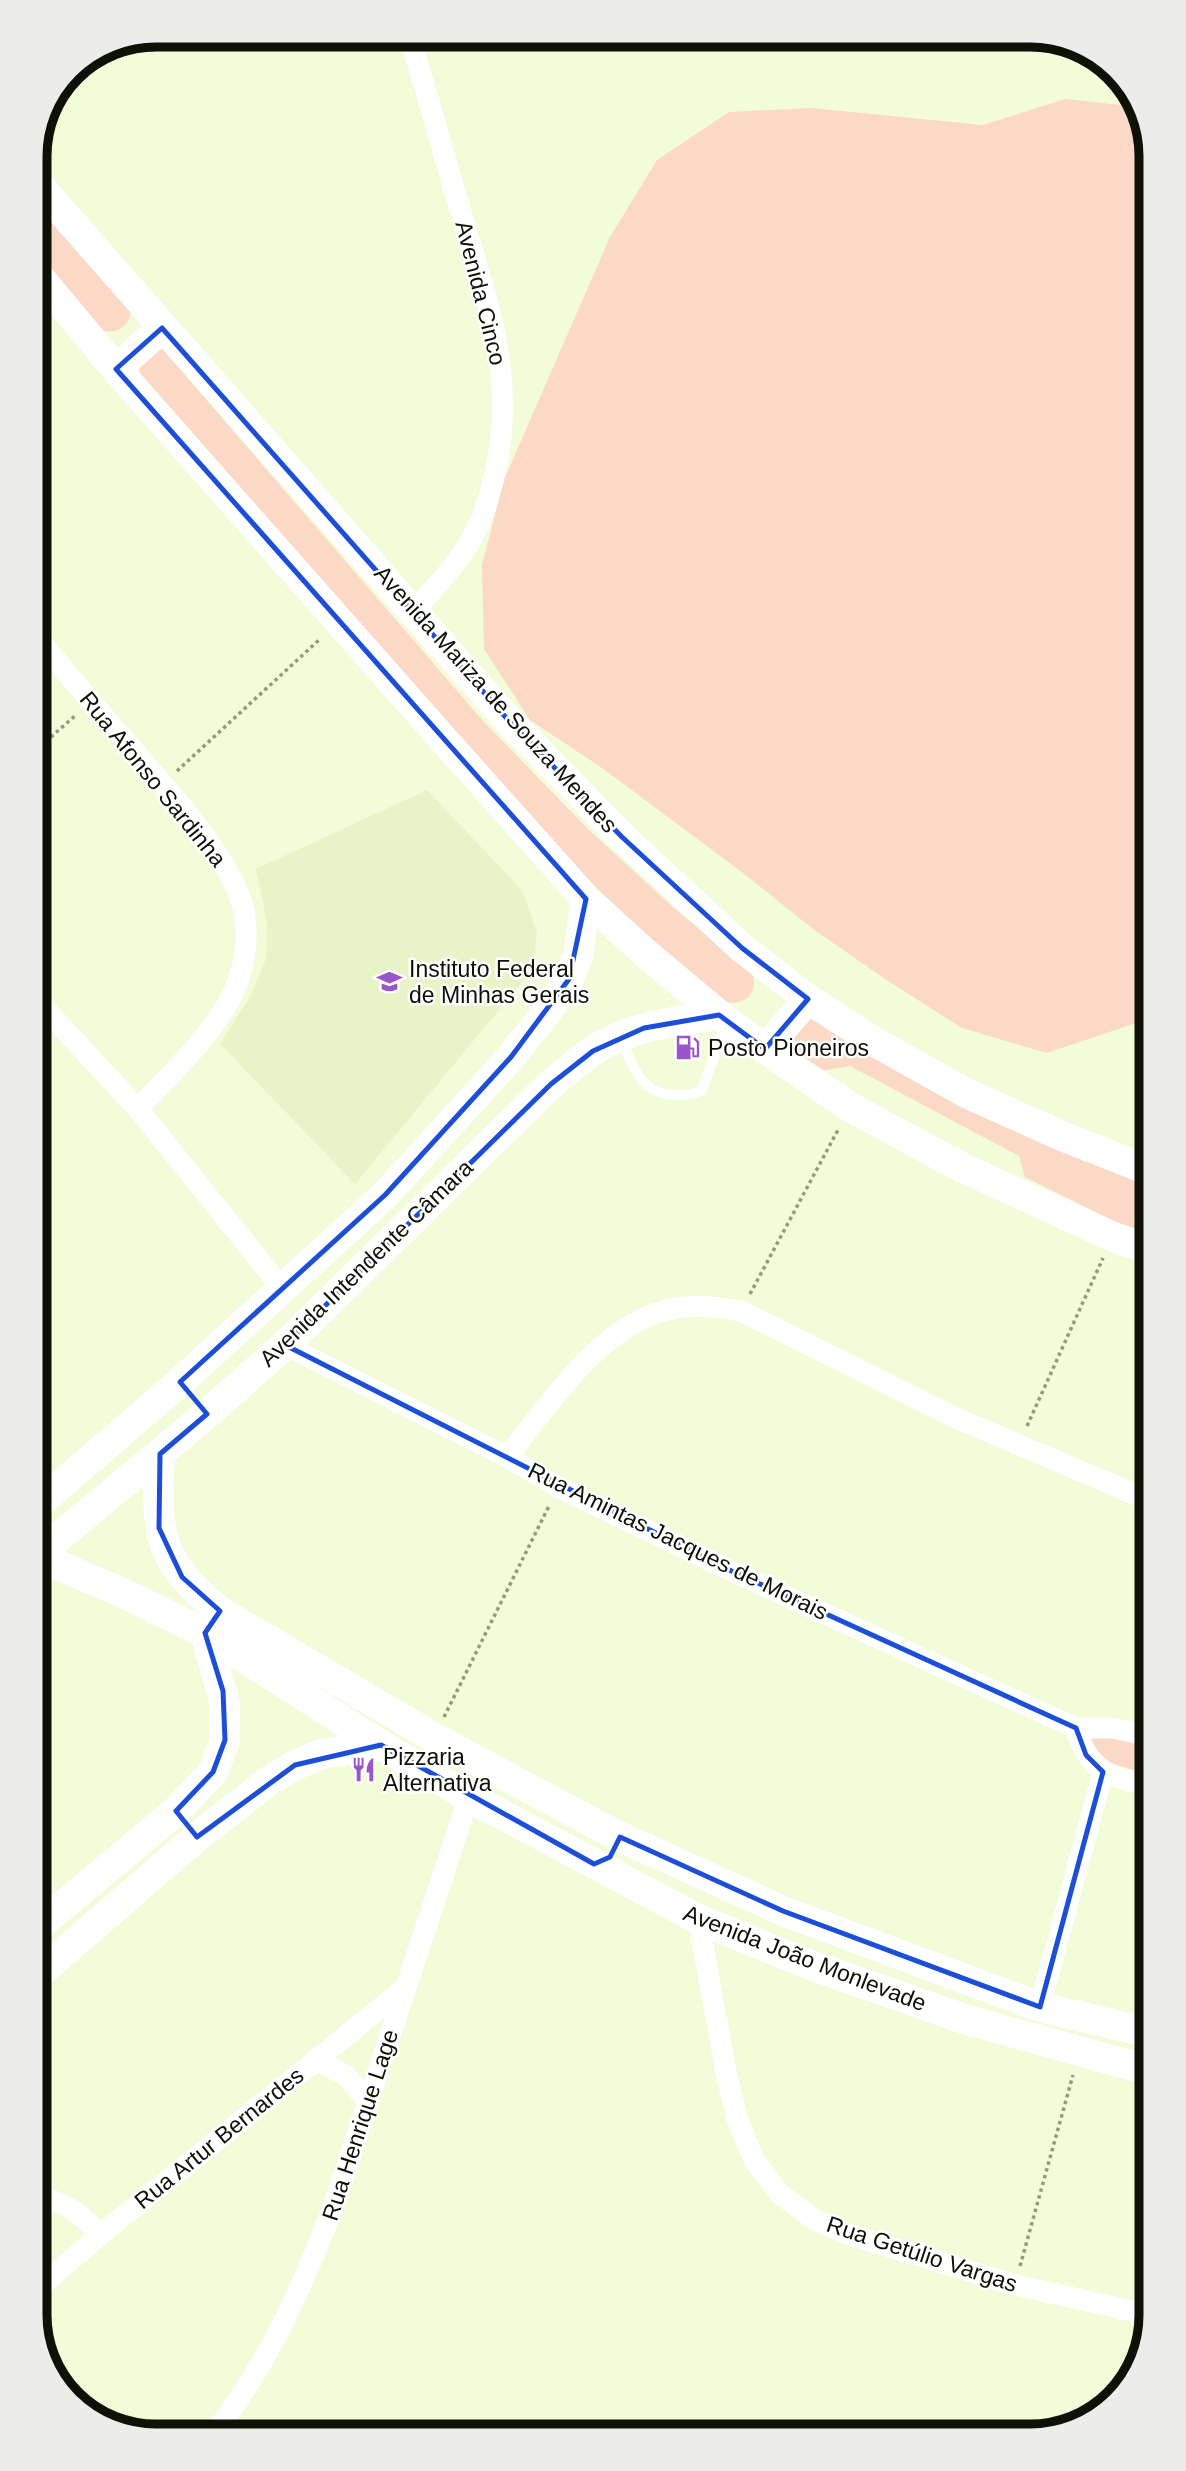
<svg xmlns="http://www.w3.org/2000/svg" width="1186" height="2471" viewBox="0 0 1186 2471" font-family="Arial,sans-serif">
	<style>
		.built { fill: #e8f4c8 }
		.green { fill: #fbd9c6 }
		.lines { fill: none; stroke-linecap: round; stroke-linejoin: round }
		.path { stroke: #92997f; stroke-width: 3.5; stroke-dasharray: 3.5 3.5; stroke-linecap: butt }
		.lane { stroke: #fff; stroke-width: 10 }
		.street { stroke: #fff; stroke-width: 21 }
		.secondary { stroke: #fff; stroke-width: 30 }
		.marked { fill: none; stroke: #1d4ed8; stroke-width: 5; stroke-linejoin: round }
		.labels { text-anchor: middle; stroke-width: 5; stroke-linejoin: round; paint-order: stroke }
		.street-label { font-size: 23px; fill: #0e1105; stroke: #fff }
		.poi-label { font-size: 23px; fill: #0e1105; stroke: #fff; text-anchor: start }
		.rim { fill: none; stroke: #0e1105; stroke-width: 9 }
	</style>
	<rect width="100%" height="100%" fill="#f2fcd8"/>
	<path class="built" d="M427 790 522 890 537 932 533 969 355 1184 220 1044 251 995 266 959 267 922 256 869Z"/>
	<path class="green" d="M1065 99 1139 107 1151 156V1018L1047 1053 962 1028 888 981 813 929 743 873 602 768 530 720 484 649 482 565 504 480 610 237 657 160 729 112 811 108 983 125Z
		M35 198 131 309C130 326 119 334 102 331L35 255Z
		M162 348 483 721 589 830 675 909 752 973C759 992 746 1006 727 1002L647 938 561 855 140 373 139 366 149 350Z
		M808 1016 1151 1184V1234L1116 1222 1025 1177 1019 1156 850 1066 820 1071 789 1048 786 1041Z
		M1087 1732 1151 1745V1772L1148 1774 1086 1756Z"/>
	<g class="lines">
		<path class="path" d="M35 751 76 715
			M177 771 320 639
			M750 1294 839 1128
			M1027 1426 1103 1258
			M444 1717 550 1504
			M1020 2266 1073 2075"/>
		<path class="lane" d="M621 1039C633 1066 640 1094 675 1095 685 1095 692 1095 702 1090L726 1023"/>
		<path class="street" d="M411 41C428 97 444 154 460 210 488 305 519 380 493 481 488 500 483 519 473 536 458 564 435 587 414 611
			M35 635C66 672 97 709 129 745 164 786 233 859 244 911 249 936 245 966 235 989 216 1033 170 1074 138 1109
			M35 998 138 1109 282 1288
			M285 1345 507 1457 558 1487 725 1568 939 1666 1076 1728H1112L1151 1736
			M507 1457C551 1403 603 1319 677 1308 699 1304 720 1308 741 1311L956 1418 1151 1501
			M1076 1728C1087 1769 1110 1779 1151 1785
			M698 1919 727 2077 737 2118 754 2160 780 2194 815 2220 850 2235 1015 2285 1151 2315
			M1040 2007 1103 1772
			M315 2060 345 2075 369 2102
			M35 2196C64 2201 81 2213 100 2235
			M35 2291 100 2235 405 1988
			M213 2435C267 2366 303 2286 334 2205L469 1797"/>
		<path class="secondary" d="M35 181 510 722 622 837 742 948 808 999 875 1042 966 1093 1062 1136 1151 1171
			M35 272 116 369 443 739 586 899 644 952 719 1015 765 1049 850 1107 961 1167 1113 1237 1151 1250
			M116 369 162 328
			M765 1049 808 999
			M160 1454C155 1532 157 1561 221 1612L433 1737 616 1835 783 1911 1040 2007 1151 2033
			M35 1507 180 1382 385 1195 511 1057 549 1009 569 979 578 956 586 899
			M37 1556 125 1594 205 1633 381 1745 469 1797 698 1919 808 1964 964 2019 1151 2071
			M35 1557 207 1414 285 1345 551 1084C565 1073 579 1060 594 1050 632 1026 675 1021 719 1015
			M35 1929 176 1811 213 1772 225 1740V1704L205 1633
			M35 1977 197 1837 270 1780 295 1765 322 1754 381 1745"/>
	</g>
	<path class="marked" d="M162 328 510 722 622 837 742 948 808 999 765 1049 719 1015 644 1028 593 1051 551 1084 285 1345 725 1568 1076 1728 1086 1755 1103 1772 1040 2007 783 1911 620 1837 610 1857 594 1864 381 1745 295 1765 197 1837 176 1811 213 1772 225 1740 223 1691 205 1633 220 1611 182 1577 159 1528 160 1454 207 1414 180 1382 385 1195 511 1057 569 979 586 899 116 369Z"/>
	<defs>
		<symbol id="university-bare" viewBox="-9 -9 18 18"><path d="M0-5L7-2L0 1L-7-2ZM-4 1L0 2.5L4 1V4Q0 6-4 4Z" fill="#9956cb" stroke="#fff" stroke-width="2.5" paint-order="stroke"/></symbol>
		<symbol id="fuel-bare" viewBox="-9 -9 18 18"><path d="M-5.5-6h7V0h2V4h1.3V-2.5L3-4.5l.8-.8L6-3V5H2.5V1h-1V6h-7ZM-4.2-4.7v3.2H.2V-4.7Z" fill="#9956cb" stroke="#fff" stroke-width="2.5" paint-order="stroke"/></symbol>
		<symbol id="restaurant-bare" viewBox="-9 -9 18 18"><path d="M-5-6h1v4h1v-4h1v4h1v-4h1v5L-1.5 .5V6h-2V.5L-5-1ZM5-6V6H3V1.5H1.5Q1.5-4 5-6Z" fill="#9956cb" stroke="#fff" stroke-width="2.5" paint-order="stroke"/></symbol>
	</defs>
	<g fill-rule="evenodd">
		<use href="#university-bare" x="372" y="964" width="35" height="35"/>
		<use href="#fuel-bare" x="670" y="1030" width="35" height="35"/>
		<use href="#restaurant-bare" x="346" y="1752" width="35" height="35"/>
	</g>
	<g class="labels">
		<g class="street-label">
			<text transform="translate(481 293) rotate(76)" y="8">Avenida Cinco</text>
			<text transform="translate(496 699) rotate(48)" y="8">Avenida Mariza de Souza Mendes</text>
			<text transform="translate(153 779) rotate(51)" y="8">Rua Afonso Sardinha</text>
			<text transform="translate(366 1263) rotate(-44)" y="8">Avenida Intendente Câmara</text>
			<text transform="translate(678 1541) rotate(26)" y="8">Rua Amintas Jacques de Morais</text>
			<text transform="translate(805 1958) rotate(21)" y="8">Avenida João Monlevade</text>
			<text transform="translate(360 2125) rotate(-72)" y="8">Rua Henrique Lage</text>
			<text transform="translate(219 2138) rotate(-39)" y="8">Rua Artur Bernardes</text>
			<text transform="translate(922 2254) rotate(18)" y="8">Rua Getúlio Vargas</text>
		</g>
		<g class="poi-label">
			<text x="409" y="977">Instituto Federal<tspan x="409" dy="26">de Minhas Gerais</tspan></text>
			<text x="708" y="1056">Posto Pioneiros</text>
			<text x="383" y="1765">Pizzaria<tspan x="383" dy="26">Alternativa</tspan></text>
		</g>
	</g>
	<path d="M0 0H1186V2471H0ZM156 47H1030A109 109 0 0 1 1139 156V2315A109 109 0 0 1 1030 2424H156A109 109 0 0 1 47 2315V156A109 109 0 0 1 156 47Z" fill="#ececeb" fill-rule="evenodd"/>
	<path class="rim" d="M156 47H1030A109 109 0 0 1 1139 156V2315A109 109 0 0 1 1030 2424H156A109 109 0 0 1 47 2315V156A109 109 0 0 1 156 47Z"/>
</svg>
